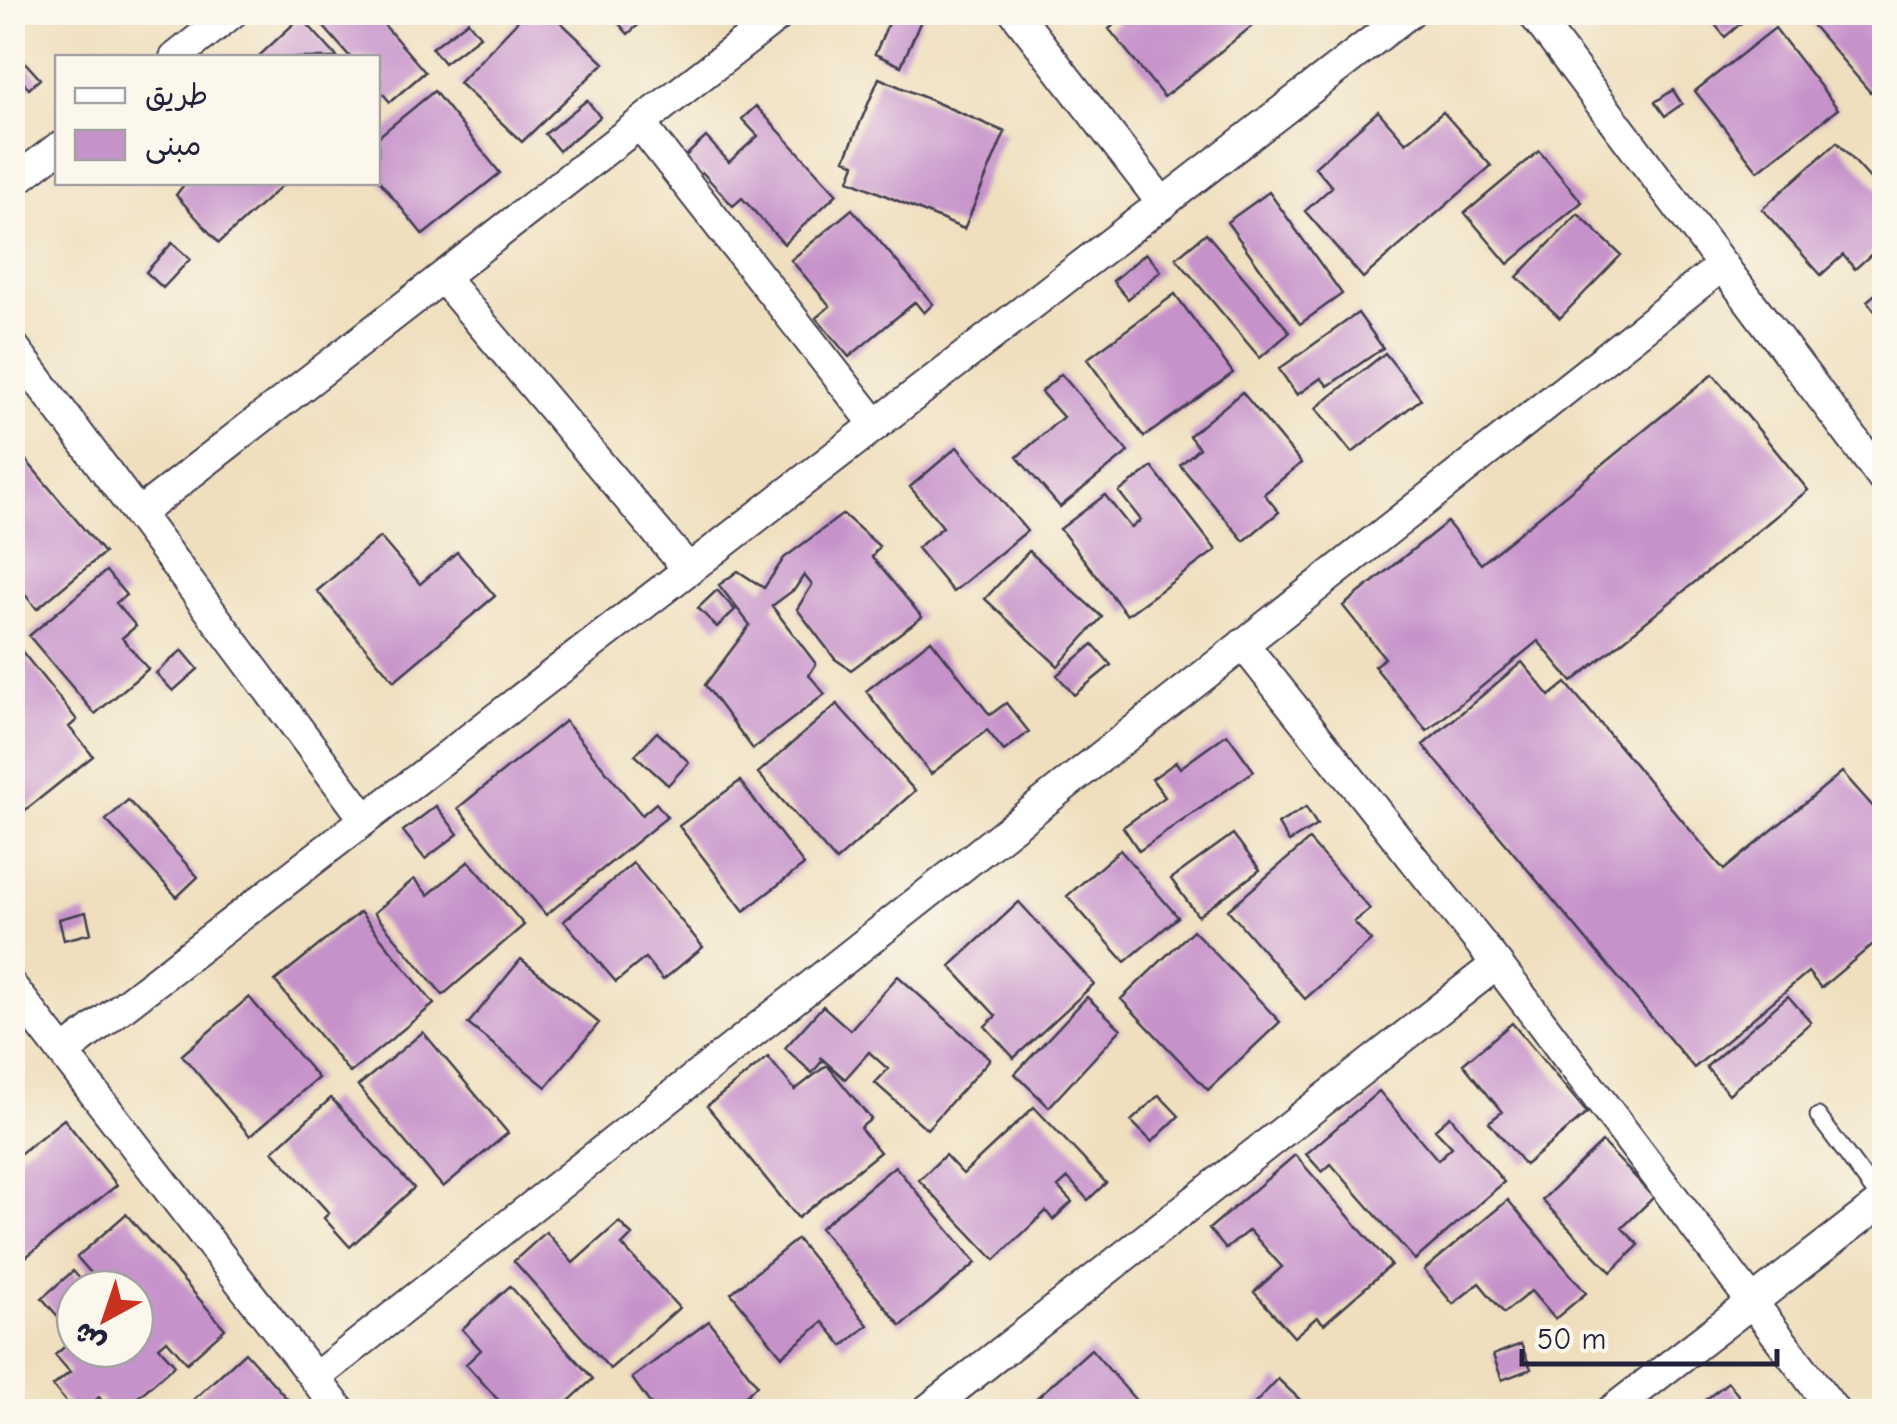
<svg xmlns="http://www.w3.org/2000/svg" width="1897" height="1424" viewBox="0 0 1897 1424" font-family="'Comic Neue','Playpen Sans Arabic',sans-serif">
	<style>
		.building { fill: #c692ca }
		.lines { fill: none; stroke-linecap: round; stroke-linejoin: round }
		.service-casing { stroke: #413e4f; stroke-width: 19 }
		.minor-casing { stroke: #413e4f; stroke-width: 34 }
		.service { stroke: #fff; stroke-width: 15 }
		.minor { stroke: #fff; stroke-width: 30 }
	</style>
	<rect width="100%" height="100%" fill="#fbf7ec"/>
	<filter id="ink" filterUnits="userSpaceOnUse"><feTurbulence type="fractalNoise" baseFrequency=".01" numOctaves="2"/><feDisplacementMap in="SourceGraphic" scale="20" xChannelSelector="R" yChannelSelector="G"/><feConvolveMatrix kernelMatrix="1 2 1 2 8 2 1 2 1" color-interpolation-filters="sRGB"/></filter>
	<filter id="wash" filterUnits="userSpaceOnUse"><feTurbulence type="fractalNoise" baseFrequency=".0048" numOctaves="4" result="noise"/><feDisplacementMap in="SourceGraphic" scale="40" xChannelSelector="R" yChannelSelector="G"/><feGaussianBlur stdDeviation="2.25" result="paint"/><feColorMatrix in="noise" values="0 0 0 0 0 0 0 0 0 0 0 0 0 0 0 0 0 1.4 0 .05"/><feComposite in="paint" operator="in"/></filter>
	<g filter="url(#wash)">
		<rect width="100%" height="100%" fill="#efdfbe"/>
		<g id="blocks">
			<path class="building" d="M311 12H373L425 72 390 102 378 88V58H351Z
				M526 12H550L604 63 522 142 459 83Z
				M609 12H653L628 34Z
				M893 12 923 16 901 66 875 54Z
				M1129 12H1258L1262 18 1164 97 1109 29Z
				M1705 12H1754L1725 37Z
				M1801 12H1884V79L1870 92Z
				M301 17 338 58H263L260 55Z
				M468 21 480 36 444 63 432 48Z
				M1775 28 1838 109 1758 171 1695 91Z
				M12 48 40 79 29 89 12 70Z
				M879 78 1005 132 964 229 849 180 855 164 845 159Z
				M1673 90 1682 104 1665 116 1655 102Z
				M434 91 500 173 423 235 378 179V137Z
				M587 100 600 117 559 151 545 134Z
				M756 106 837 194 784 244 742 198 733 206 702 172 694 180 678 163 706 137 729 162 758 136 742 119Z
				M1378 111 1406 143 1443 112 1491 166 1363 278 1305 211 1332 187 1315 167Z
				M1837 142 1884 194V243L1855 269 1843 255 1821 275 1762 209Z
				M1539 151 1582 202 1508 264 1465 213Z
				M186 182H286L219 243 176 195Z
				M1269 192 1342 294 1300 324 1227 222Z
				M852 209 933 304 924 313 915 302 849 357 816 318 830 306 791 260Z
				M1578 214 1621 255 1560 318 1517 277Z
				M1206 233 1290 332 1260 358 1176 258Z
				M172 243 190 259 163 288 146 272Z
				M1146 253 1161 271 1128 299 1113 281Z
				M1884 287V323L1867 301Z
				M1175 294 1233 373 1144 437 1087 359Z
				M1358 313 1383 348 1328 386 1321 378 1297 395 1279 369Z
				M1385 353 1421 399 1352 453 1316 408Z
				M1061 374 1128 452 1060 507 1017 457 1063 417 1041 392Z
				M1713 374 1808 490 1572 682 1538 641 1427 731 1374 666 1385 658 1343 606 1447 522 1481 564Z
				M1242 392 1301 463 1264 494 1279 512 1244 541 1180 465 1199 448 1189 436Z
				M957 447 1027 531 953 592 917 548 943 527 910 487Z
				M20 453 104 553 37 609 12 579V459Z
				M1152 467 1216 550 1127 615 1060 529 1105 495 1131 528 1141 520 1119 492Z
				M843 514 879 546 872 557 922 617 851 670 835 659 797 609 812 585 804 575 795 589 772 606 816 664 809 675 825 694 753 749 705 685 750 625 719 585 738 571 764 588 784 558Z
				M380 537 420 584 457 552 495 596 394 681 317 591Z
				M1029 551 1102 617 1058 666 985 599Z
				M106 571 126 595 116 603 136 626 122 638 148 669 95 714 29 636Z
				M717 590 735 610 717 627 698 608Z
				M931 640 990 715 1006 703 1029 732 1004 751 987 730 931 774 866 691Z
				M1093 644 1111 665 1074 695 1057 675Z
				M20 649 77 720 69 727 93 756 18 816 12 809V655Z
				M182 650 198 669 173 691 156 673Z
				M1522 662 1550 696 1566 683 1724 870 1842 772 1884 819V935L1821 988 1808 972 1694 1068 1423 745Z
				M837 704 915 791 836 861 758 773Z
				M565 721 642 815 656 803 667 817 546 915 458 808Z
				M657 732 689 762 668 785 635 755Z
				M1227 734 1254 771 1139 851 1123 827 1165 797 1152 779 1176 762 1180 768Z
				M740 781 804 865 744 911 679 826Z
				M128 800 198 877 177 897 106 820Z
				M436 806 458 834 425 859 403 831Z
				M1306 807 1317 825 1289 842 1278 824Z
				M1233 834 1260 870 1198 916 1171 879Z
				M1309 840 1370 909 1354 922 1371 941 1305 999 1228 910Z
				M1120 850 1178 917 1125 962 1067 896Z
				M469 861 524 925 443 995 374 913 414 879 428 895Z
				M633 863 703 947 663 980 645 958 616 982 564 921Z
				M1019 902 1094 984 1014 1058 985 1026 996 1016 950 966Z
				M86 912 91 933 64 940 59 919Z
				M360 912 434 1004 350 1073 275 981Z
				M1193 930 1280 1022 1208 1090 1121 999Z
				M521 959 599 1023 546 1087 468 1024Z
				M898 976 990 1059 927 1129 875 1083 888 1069 869 1052 845 1079 820 1057 823 1060 812 1073 785 1048 823 1006 850 1030Z
				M1788 996 1811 1022 1729 1094 1706 1067Z
				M249 997 318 1078 250 1136 182 1055Z
				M1087 997 1121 1029 1049 1107 1015 1074Z
				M1512 1023 1587 1113 1525 1165 1489 1122 1502 1112 1463 1064Z
				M423 1032 508 1133 443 1187 358 1086Z
				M768 1057 795 1090 827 1065 871 1119 860 1128 880 1152 798 1218 707 1106Z
				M1379 1091 1438 1160 1452 1147 1435 1129 1450 1116 1504 1182 1415 1260 1331 1164 1322 1172 1306 1154Z
				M1159 1095 1179 1116 1152 1142 1131 1121Z
				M331 1098 414 1188 350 1247 324 1218 329 1213 273 1151Z
				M1034 1107 1106 1183 1088 1200 1068 1178 1058 1187 1072 1202 1053 1220 1046 1211 995 1260 919 1180 945 1155 963 1174Z
				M64 1119 117 1185 12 1268V1160Z
				M1602 1142 1654 1197 1622 1228 1639 1245 1611 1272 1542 1200Z
				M1295 1155 1391 1265 1324 1324 1317 1317 1294 1337 1254 1292 1282 1267 1249 1230 1226 1249 1209 1229Z
				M895 1166 976 1263 901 1326 820 1228Z
				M1508 1200 1586 1293 1555 1319 1531 1291 1504 1313 1479 1283 1453 1304 1424 1270Z
				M126 1214 225 1329 187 1363 167 1340 159 1347 175 1365 121 1412H111L99 1397 82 1412H74L53 1386 70 1372 55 1355 75 1338V1349H135V1289H105L77 1257Z
				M619 1222 632 1235 622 1245 679 1308 610 1369 514 1261 546 1232 573 1263Z
				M797 1239 868 1325 843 1346 823 1322 782 1356 731 1293Z
				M73 1271 89 1289H75V1336L42 1298Z
				M510 1286 593 1379 557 1412H488L499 1401 466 1364 481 1350 462 1329Z
				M709 1321 757 1385 730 1412H656L632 1378Z
				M1521 1344 1531 1369 1502 1380 1493 1355Z
				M1091 1349 1146 1412H1021Z
				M245 1352 299 1412H180Z
				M1278 1379 1313 1412H1247Z
				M1728 1382 1751 1412H1690Z"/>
		</g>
	</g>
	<g filter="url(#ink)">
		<use href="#blocks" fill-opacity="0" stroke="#413e4f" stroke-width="2.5"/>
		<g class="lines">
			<defs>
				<path id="service" d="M1818 1116 1882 1202"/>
				<path id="minor" d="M1015 12 1163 204
					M1532 12 1884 480
					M175 58 233 12
					M640 124 876 425
					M12 183 58 148
					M443 278 689 570
					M12 345 365 819
					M138 514 783 12
					M1243 644 1497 964 1835 1412
					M12 987 341 1412
					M63 1053 1410 12
					M315 1378 1723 265
					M925 1412 1497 964
					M1610 1412 1884 1200"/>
			</defs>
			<use href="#service" class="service-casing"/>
			<use href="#minor" class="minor-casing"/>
			<use href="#service" class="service"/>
			<use href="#minor" class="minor"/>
		</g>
	</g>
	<rect width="1897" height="1424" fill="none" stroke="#fbf7ec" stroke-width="50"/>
	<rect x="55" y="55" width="325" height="130" fill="#fbf7ec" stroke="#a4a2a5" stroke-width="2.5"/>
	<rect x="75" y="88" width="50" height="15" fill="#ffffff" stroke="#a4a2a5" stroke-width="2.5"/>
	<text x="145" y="105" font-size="30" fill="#22223b">طريق</text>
	<rect x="75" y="130" width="50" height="30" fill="#c692ca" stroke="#a4a2a5" stroke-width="2.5"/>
	<text x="145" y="155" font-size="30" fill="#22223b">مبنى</text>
	<g transform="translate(105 1319) rotate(220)"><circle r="48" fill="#fbf7ec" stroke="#a4a2a5" stroke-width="2.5"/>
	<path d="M0-8L18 38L0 25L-18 38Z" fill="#c8321e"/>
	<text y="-15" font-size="28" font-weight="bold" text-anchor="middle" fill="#22223b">ش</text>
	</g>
	<path d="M1522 1349v15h255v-15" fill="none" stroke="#22223b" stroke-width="5"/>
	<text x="1537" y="1349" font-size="30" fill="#22223b" stroke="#fbf7ec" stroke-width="8" paint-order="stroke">50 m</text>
</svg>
